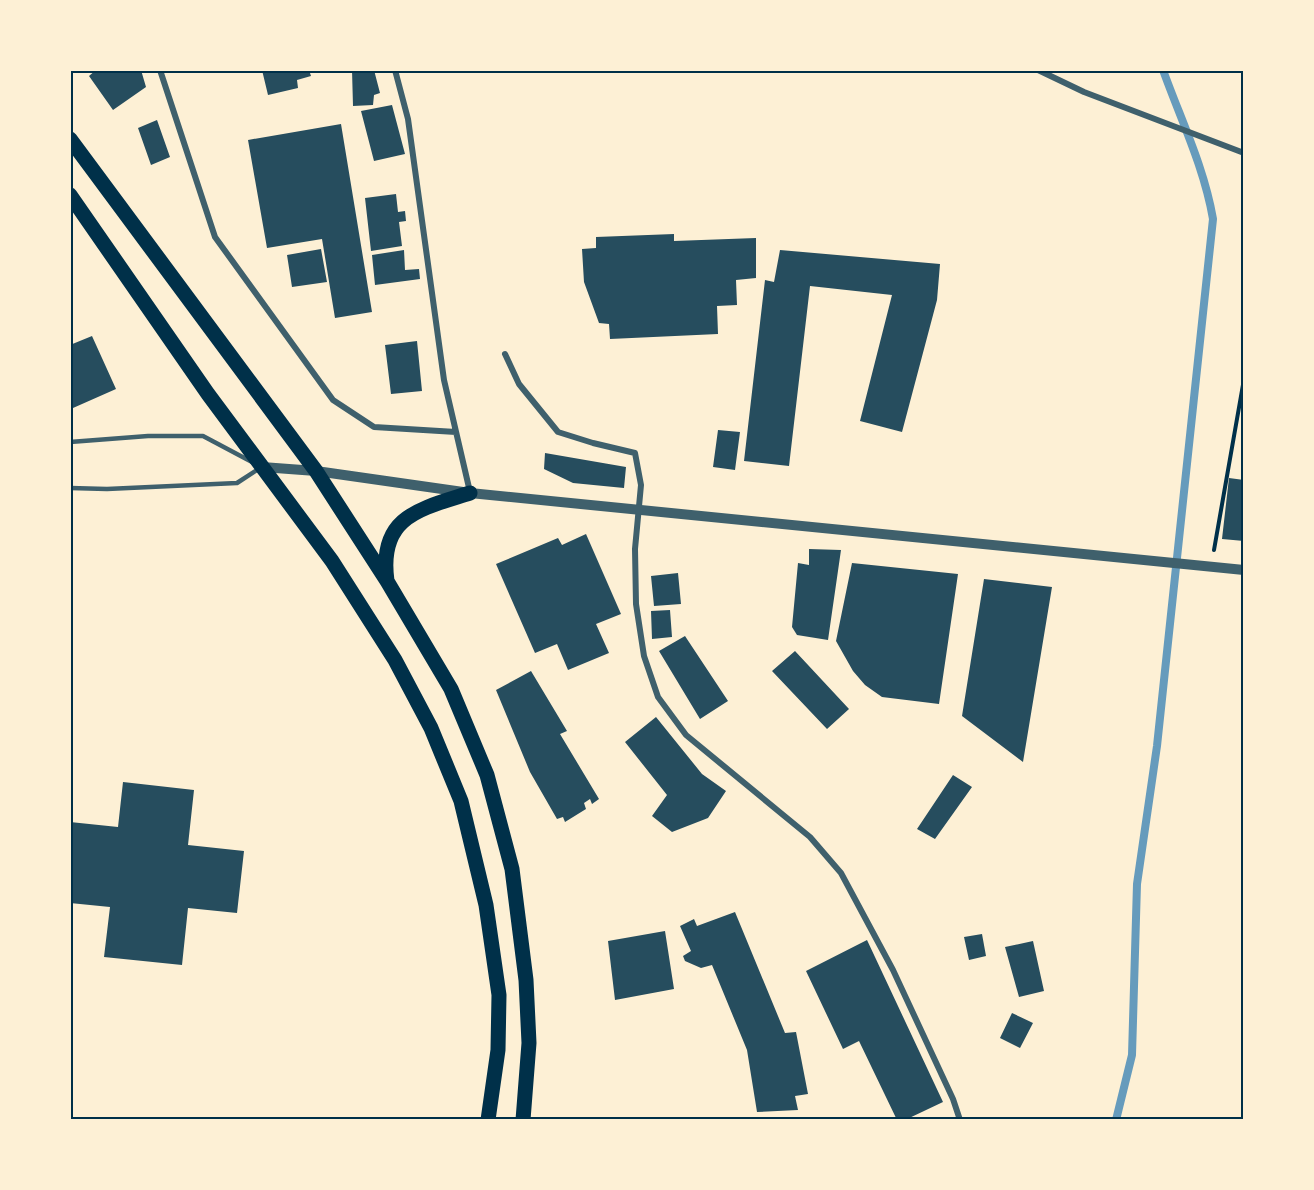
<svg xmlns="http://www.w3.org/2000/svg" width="1314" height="1190" viewBox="0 0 1314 1190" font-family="Montserrat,sans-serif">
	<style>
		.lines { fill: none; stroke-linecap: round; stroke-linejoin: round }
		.stream { stroke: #669bbc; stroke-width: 8 }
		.building { fill: #264d5e }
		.path { stroke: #003049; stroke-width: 4 }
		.service { stroke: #3f606c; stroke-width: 4.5 }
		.minor { stroke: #3f606c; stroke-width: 6 }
		.tertiary { stroke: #3f606c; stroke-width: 10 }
		.primary { stroke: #003049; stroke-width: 15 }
		.neatline { fill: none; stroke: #003049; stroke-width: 2 }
	</style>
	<rect width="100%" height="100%" fill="#fdf0d5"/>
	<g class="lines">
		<path class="stream" d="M1116 1120 1132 1055 1137 884 1157 746 1213 219C1204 167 1181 120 1163 70"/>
	</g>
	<path class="building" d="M96 70H141L146 87 113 110 89 76Z
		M262 70H309L311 76 297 80 298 88 268 95Z
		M352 70H374L380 93 374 95 373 105 353 106Z
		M392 105 405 154 374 161 361 111Z
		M157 120 170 157 151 165 138 128Z
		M341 124 372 312 335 318 322 239 267 248 248 140Z
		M396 194 398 212 405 211 406 221 399 222 402 246 371 251 365 198Z
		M674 234V241L756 238V278L736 280 737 305 717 306 718 334 610 339 609 324 599 323 584 282 582 249 596 248V237Z
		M321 249 327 282 292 287 287 255Z
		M404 250 405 270 419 269 420 279 375 285 372 255Z
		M780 250 940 264 937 300 902 432 860 421 892 295 810 286 789 466 744 461 765 280 774 282Z
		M92 336 116 389 73 408 70 403V345Z
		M417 341 422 391 391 394 385 345Z
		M718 430 740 432 735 470 713 467Z
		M545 453 626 467 624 488 573 483 544 469Z
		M1229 478 1244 480V541L1222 539Z
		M586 534 621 614 596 624 609 653 568 670 557 644 535 653 496 564 558 538 562 545Z
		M809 549 841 550 828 640 797 635 792 627 798 563 809 565Z
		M852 563 958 574 939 704 882 697 865 685 853 671 836 641Z
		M678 573 681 604 654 606 651 576Z
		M984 579 1052 587 1023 762 962 716Z
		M670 610 672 637 652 639 651 611Z
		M685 636 728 701 700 719 659 651Z
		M795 651 849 709 827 729 772 671Z
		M531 671 567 731 560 734 599 799 592 804 590 799 584 803 586 809 565 822 563 817 557 819 530 772 496 690Z
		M656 717 702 774 726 791 708 818 672 832 652 816 667 795 625 742Z
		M953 775 972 787 935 839 917 829Z
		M123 782 194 790 188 845 244 851 237 913 188 908 182 965 104 957 110 907 70 903V822L118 827Z
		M735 912 785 1033 796 1032 808 1094 795 1096 798 1110 757 1112 747 1050 712 965 701 968 685 961 683 956 691 951 680 926 694 919 697 926Z
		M665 931 674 989 615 1000 608 941Z
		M982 934 986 956 969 960 964 937Z
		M867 940 943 1102 905 1120H897L859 1041 843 1049 806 971Z
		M1033 941 1044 991 1019 997 1005 947Z
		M1012 1013 1033 1023 1020 1048 1000 1038Z"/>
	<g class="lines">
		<path class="path" d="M1214 550 1244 379"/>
		<path class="service" d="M70 442 148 436H203L252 462
			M70 488 107 489 237 483 260 468"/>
		<path class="minor" d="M160 70 215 237 333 400 374 427 456 432
			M395 70 408 119 444 380 470 492
			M1038 70 1084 92 1244 153
			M505 354 519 384 558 432 593 443 635 453 641 485 635 549 636 604 644 656 658 697 686 735 810 837 841 873 893 970 953 1099 960 1120"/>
		<path class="tertiary" d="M262 467 316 471 470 493 1244 570"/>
		<path class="primary" d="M70 139 316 471 387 581 451 689 487 775 512 869 526 980 529 1043 523 1120
			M70 195 208 394 332 561 395 660 431 728 461 801 486 905 499 995 498 1050 488 1120
			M387 581C378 516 420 509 470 493"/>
	</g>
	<rect width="1314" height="1190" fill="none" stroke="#fdf0d5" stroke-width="144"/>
	<rect x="72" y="72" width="1170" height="1046" class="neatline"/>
</svg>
